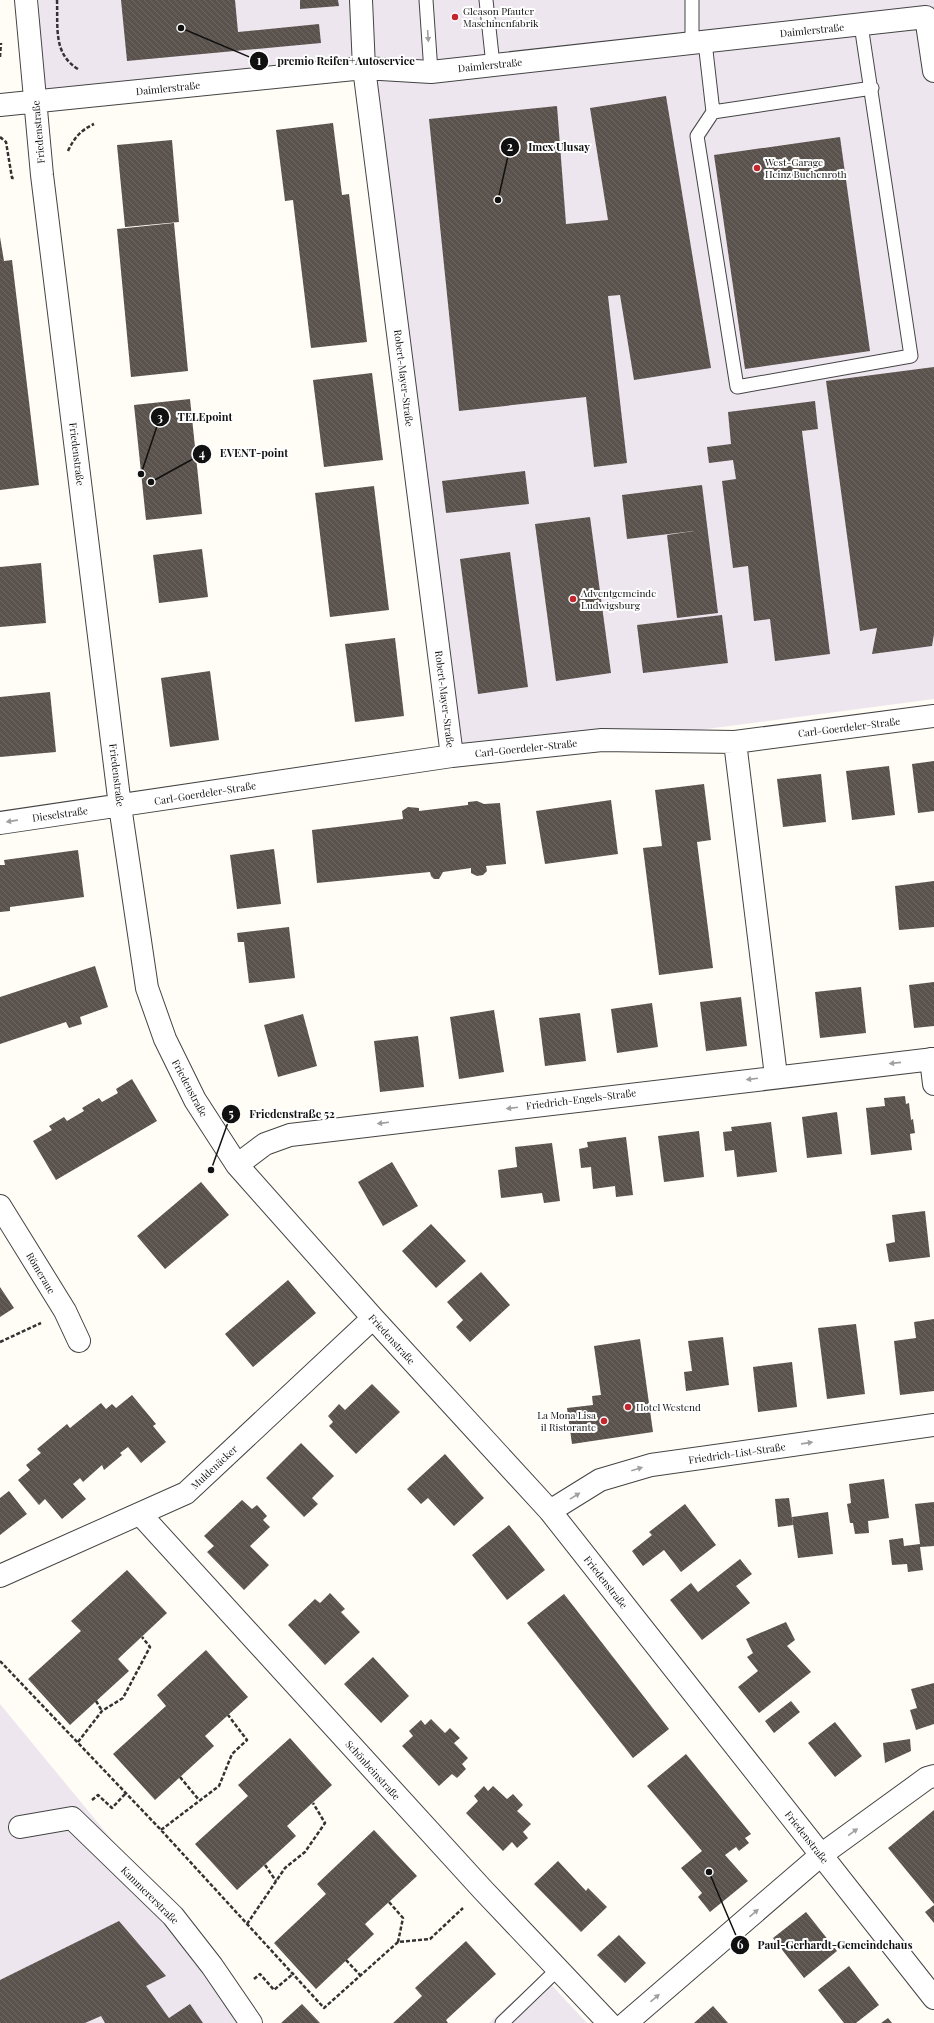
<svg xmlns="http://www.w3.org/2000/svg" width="934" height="2023" viewBox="0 0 934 2023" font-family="'Playfair Display',serif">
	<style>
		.industrial { fill: #eee6ef }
		.building { fill: url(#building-back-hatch) }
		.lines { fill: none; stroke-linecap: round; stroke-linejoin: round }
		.service-casing { stroke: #444; stroke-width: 15 }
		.minor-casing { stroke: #444; stroke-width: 24 }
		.path { stroke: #333; stroke-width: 2.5; stroke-dasharray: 4 2; stroke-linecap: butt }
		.service { stroke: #fff; stroke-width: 13 }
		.minor { stroke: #fff; stroke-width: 22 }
		.oneway { fill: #a0a0a0 }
		.poi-dot { fill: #c4262e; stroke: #fff; stroke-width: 1.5 }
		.labels { text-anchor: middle; stroke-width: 4; stroke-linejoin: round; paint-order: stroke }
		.poi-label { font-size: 10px; fill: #111; stroke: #fff; text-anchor: start }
		.street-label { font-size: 10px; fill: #111; stroke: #fff }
		.leader { fill: none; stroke: #111; stroke-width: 1.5 }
		.callout-dot { fill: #111; stroke: #fff; stroke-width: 1.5 }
		.mark-label { font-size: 12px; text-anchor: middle; font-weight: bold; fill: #fff }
		.callout-label { font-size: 11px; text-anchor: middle; font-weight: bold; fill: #111; stroke: #fff; stroke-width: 4; stroke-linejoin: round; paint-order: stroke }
	</style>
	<defs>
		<pattern id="building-back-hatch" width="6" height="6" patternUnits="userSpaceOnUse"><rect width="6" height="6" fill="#5a524d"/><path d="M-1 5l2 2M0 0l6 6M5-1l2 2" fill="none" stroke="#6d6662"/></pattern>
	</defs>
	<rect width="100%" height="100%" fill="#fffdf5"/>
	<path class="industrial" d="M39 0H934V699L448 763 375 72 42 113Z
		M0 1704 85 1807 262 2023H0Z
		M542 1975 587 2023H489Z"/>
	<path class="building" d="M121 0H235L238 32 319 24 321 43 127 61Z
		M300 0H338L339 6 300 9Z
		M666 96 711 368 634 380 620 295 608 296 627 463 594 467 586 397 459 411 429 119 557 106 566 224 608 220 590 108Z
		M333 123 342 195 349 194 367 342 311 348 293 200 285 201 276 130Z
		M840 137 870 351 745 369 714 155Z
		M172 140 179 222 125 227 117 145Z
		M174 223 188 371 131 377 117 229Z
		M0 237 4 261 12 260 39 485 0 490Z
		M934 367V634L932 646 872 654 877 628 860 631 826 381Z
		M372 373 383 460 324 467 313 380Z
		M190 399 202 514 146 520 134 405Z
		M815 401 818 429 802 431 830 654 775 661 770 619 754 621 748 566 733 568 722 481 736 479 733 460 709 463 707 447 731 444 728 412Z
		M525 471 529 504 446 513 442 481Z
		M702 485 718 613 677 618 667 535 694 531 627 539 622 495Z
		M374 486 389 610 330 617 315 493Z
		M590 517 611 673 556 681 535 524Z
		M202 549 208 597 159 603 153 555Z
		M510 552 528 687 478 694 460 559Z
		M41 563 46 623 0 627V567Z
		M722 615 728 663 643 673 637 625Z
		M395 638 404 716 355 722 345 644Z
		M210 671 219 740 170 747 161 678Z
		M50 692 56 752 0 757V697Z
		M934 761V811L918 813 912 764Z
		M889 766 895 815 852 820 846 771Z
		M821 774 826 822 783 827 777 779Z
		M704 784 711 840 697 842 713 968 659 975 643 848 662 846 655 790Z
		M611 800 618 854 545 864 536 811Z
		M477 801 484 804 500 803 506 864 486 866 487 871 483 875 477 876 471 873V868L443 872 439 879H434L431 876 430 872 317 883 312 830 403 819 402 811 408 807 419 808V811L468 805V802Z
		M274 849 281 904 237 909 230 855Z
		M78 850 84 897 10 907V911L0 912V865H5L4 860Z
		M934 881V927L899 930 895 886Z
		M289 927 295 978 249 983 244 942H238L237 933Z
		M95 966 108 1007 80 1017 82 1024 69 1028 66 1022 0 1044V997Z
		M934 982V1026L914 1028 909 985Z
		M861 987 866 1033 820 1038 815 992Z
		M741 997 747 1046 706 1051 700 1002Z
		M652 1003 658 1047 617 1053 611 1009Z
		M494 1010 504 1072 459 1079 450 1017Z
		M580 1013 586 1061 545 1066 539 1018Z
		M303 1014 317 1066 278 1077 264 1025Z
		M418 1036 424 1087 380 1092 374 1041Z
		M132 1079 157 1121 56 1180 33 1141 52 1130 49 1126 64 1117 67 1121 84 1111 82 1108 99 1098 102 1102 118 1093 116 1089Z
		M905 1096 906 1104 909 1103 911 1120 913 1119 915 1133 910 1134 912 1150 871 1155 866 1108 885 1106 884 1098Z
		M837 1112 842 1154 807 1158 802 1117Z
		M771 1122 777 1172 737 1177 734 1150 725 1151 723 1132 732 1131 731 1127Z
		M699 1131 704 1177 664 1182 658 1136Z
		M626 1137 633 1195 616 1197 615 1186 593 1189 591 1167 581 1168 579 1149 588 1147 587 1142Z
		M552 1143 560 1201 544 1203 542 1193 501 1198 498 1170 517 1167 515 1147Z
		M392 1162 418 1206 383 1226 358 1182Z
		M201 1182 229 1215 165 1269 137 1236Z
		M925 1211 930 1257 889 1262 886 1244 895 1242 892 1215Z
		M431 1224 466 1261 436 1288 402 1251Z
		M481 1272 510 1305 470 1342 456 1327 463 1320 447 1302Z
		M288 1280 316 1313 253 1367 225 1334Z
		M0 1287 14 1308 0 1317Z
		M934 1319V1391L900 1395 894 1341 916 1338 914 1322Z
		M856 1324 865 1394 827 1399 818 1328Z
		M723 1337 729 1385 686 1391 684 1372 692 1371 688 1341Z
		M640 1339 653 1432 572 1444 567 1408 593 1405 592 1396 601 1395 594 1346Z
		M792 1362 797 1407 758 1412 753 1367Z
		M372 1384 400 1412 356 1454 329 1426 333 1422 328 1416 339 1404 345 1410Z
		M132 1395 156 1424 153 1426 166 1442 141 1463 128 1447 120 1453 122 1455 104 1470 102 1465 83 1482 80 1478 73 1484 86 1499 62 1519 45 1499 39 1505 18 1480 30 1470 26 1465 41 1453 37 1449 67 1424 70 1428 101 1403 106 1409 112 1404 116 1408Z
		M301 1443 334 1476 312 1498 318 1504 304 1517 266 1478Z
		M445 1454 484 1498 454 1526 428 1498 421 1504 407 1489Z
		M884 1479 889 1518 868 1521 869 1533 855 1534 853 1523H850L847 1504 851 1503 849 1484Z
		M9 1491 27 1514 0 1535V1498Z
		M789 1498 793 1525 778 1527 775 1499Z
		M242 1500 252 1509 257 1505 267 1516 263 1520 270 1527 250 1546 269 1565 244 1590 207 1552 214 1546 204 1536Z
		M934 1502V1546L920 1547 923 1570 908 1572 907 1564 892 1565 889 1540 903 1538 904 1546 920 1544 915 1504Z
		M685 1504 716 1545 681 1572 664 1550 643 1566 632 1551 652 1535 649 1532Z
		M828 1512 833 1554 798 1558 792 1517Z
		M509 1525 545 1570 507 1600 472 1555Z
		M740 1559 752 1574 736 1586 750 1603 702 1640 670 1600 691 1583 698 1592Z
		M127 1570 167 1613 118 1659 129 1671 70 1725 28 1679 81 1631 71 1621Z
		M330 1593 345 1609 341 1612 360 1632 325 1665 288 1625 315 1599 320 1603Z
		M564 1594 669 1729 633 1758 527 1623Z
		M786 1622 795 1640 787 1646 811 1672 759 1713 738 1687 758 1671 747 1657 753 1653 746 1639Z
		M206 1650 248 1697 205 1736 214 1746 155 1800 113 1754 166 1706 157 1695Z
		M373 1657 409 1696 381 1723 344 1684Z
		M934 1683V1724L916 1730 910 1710 917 1708 911 1689Z
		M791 1701 800 1712 774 1733 765 1721Z
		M431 1719 445 1733 450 1728 460 1738 454 1743 468 1758 462 1764 466 1769 457 1778 452 1774 439 1786 402 1746 413 1736 409 1731 421 1720 425 1725Z
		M835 1722 862 1756 835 1777 808 1743Z
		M290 1738 332 1785 287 1826 296 1836 237 1890 195 1844 248 1796 238 1785Z
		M910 1739 911 1751 885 1763 883 1743Z
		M686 1754 751 1834 745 1838 749 1843 739 1851 736 1847 725 1855 748 1881 710 1912 698 1897 702 1893 681 1868 702 1851 647 1786Z
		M484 1786 488 1791 493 1786 507 1799 513 1794 523 1805 517 1811 531 1824 523 1832 528 1838 517 1848 512 1842 503 1851 466 1813 478 1801 474 1796Z
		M934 1810V1904L888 1848Z
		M374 1830 417 1876 365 1924 374 1934 316 1989 274 1943 326 1894 317 1884Z
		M558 1861 586 1891 588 1888 607 1907 581 1932 534 1884Z
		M934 1905V1923L925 1912Z
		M806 1912 837 1951 804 1978 773 1938Z
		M119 1921 166 1976 146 1986 169 2018 190 2004 203 2023H105L101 2016 85 2023H0V1980Z
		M619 1935 646 1963 625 1983 597 1955Z
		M466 1941 496 1974 446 2020 448 2023H393L422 1996 415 1988Z
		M849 1966 879 2005 856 2023H844L818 1990Z
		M302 2004 320 2023H281Z
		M713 2006 728 2023H694Z
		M888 2018 892 2023H881Z"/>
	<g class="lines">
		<defs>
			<path id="service" d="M426 0 431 72
				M486 0 493 65
				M705 42 713 112 697 136 737 387 911 356 861 25
				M692 43V0
				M713 112 872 88
				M502 2023 558 1969"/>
			<path id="minor" d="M26 0 42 175 120 806 147 988 165 1039 195 1100 237 1165 373 1318 550 1511 934 1998
				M361 0 364 68 452 756
				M0 105 364 68 431 72 926 17 934 71
				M735 742 776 1076
				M0 823 452 756 602 740 735 742 934 716
				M931 1059 934 1084
				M237 1165 265 1144 290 1135 934 1059
				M0 1206 65 1311 79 1341
				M550 1511 600 1480 651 1465 934 1425
				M141 1515 483 1890 609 2023
				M0 1576 186 1493 373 1318
				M20 1827 72 1818 173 1916 212 1966 251 2023
				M626 2023 821 1855 927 1778 934 1776"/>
		</defs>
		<use href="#service" class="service-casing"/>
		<use href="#minor" class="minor-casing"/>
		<path class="path" d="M57 0C58 27 53 54 78 69
			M0 57 1 43
			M0 137 6 142 12 178H15
			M68 151C74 138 81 130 94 124
			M0 1342 41 1323
			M0 1661 161 1830 324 2008 398 1942 430 1939 463 1908
			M96 1701 102 1711
			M78 1742 102 1711 123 1698 150 1647 142 1637
			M180 1777 199 1800
			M92 1800 98 1795 112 1808 126 1793
			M161 1830 219 1786 232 1754 247 1740 228 1715
			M265 1865 276 1881
			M389 1902 403 1918 398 1942
			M247 1924 285 1868 305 1852 325 1823 313 1803
			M346 1960 360 1975
			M254 1979 260 1974 274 1990 294 1973"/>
		<use href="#service" class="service"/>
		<use href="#minor" class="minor"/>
	</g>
	<defs><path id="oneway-solid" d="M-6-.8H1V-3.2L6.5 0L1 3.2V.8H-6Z"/></defs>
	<g class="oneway">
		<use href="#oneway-solid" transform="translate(428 36) rotate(86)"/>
		<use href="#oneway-solid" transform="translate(12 821) rotate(172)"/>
		<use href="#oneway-solid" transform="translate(895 1063) rotate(174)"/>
		<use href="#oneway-solid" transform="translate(752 1079) rotate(173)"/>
		<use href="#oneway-solid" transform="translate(512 1108) rotate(173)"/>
		<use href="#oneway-solid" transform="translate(383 1123) rotate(173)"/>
		<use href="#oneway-solid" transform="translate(807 1443) rotate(-8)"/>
		<use href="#oneway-solid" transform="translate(637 1469) rotate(-17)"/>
		<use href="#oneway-solid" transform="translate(575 1496) rotate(-32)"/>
		<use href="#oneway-solid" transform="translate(853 1832) rotate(-36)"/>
		<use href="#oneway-solid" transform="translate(754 1913) rotate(-41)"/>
		<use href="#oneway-solid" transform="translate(655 1998) rotate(-41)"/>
	</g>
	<g class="poi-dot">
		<circle cx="455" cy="17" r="4"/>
		<circle cx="757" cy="168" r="4"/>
		<circle cx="573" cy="599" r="4"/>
		<circle cx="628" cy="1407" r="4"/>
		<circle cx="604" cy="1421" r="4"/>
	</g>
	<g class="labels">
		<g class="poi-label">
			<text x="463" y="15">Gleason Pfauter<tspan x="463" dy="12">Maschinenfabrik</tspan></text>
			<text x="765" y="166">West-Garage<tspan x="765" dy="12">Heinz Buchenroth</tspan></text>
			<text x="581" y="597">Adventgemeinde<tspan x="581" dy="12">Ludwigsburg</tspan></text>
			<text x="636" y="1411">Hotel Westend</text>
			<text x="596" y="1419" text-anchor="end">La Mona Lisa<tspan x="596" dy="12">il Ristorante</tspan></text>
		</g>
		<g class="street-label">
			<text transform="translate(812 30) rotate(-6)" y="4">Daimlerstraße</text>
			<text transform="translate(490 65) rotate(-6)" y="4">Daimlerstraße</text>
			<text transform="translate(168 88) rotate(-6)" y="4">Daimlerstraße</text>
			<text transform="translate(38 132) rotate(-95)" y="4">Friedenstraße</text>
			<text transform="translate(404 378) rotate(83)" y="4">Robert-Mayer-Straße</text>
			<text transform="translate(77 454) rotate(83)" y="4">Friedenstraße</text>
			<text transform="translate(445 699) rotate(83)" y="4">Robert-Mayer-Straße</text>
			<text transform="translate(849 727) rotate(-7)" y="4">Carl-Goerdeler-Straße</text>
			<text transform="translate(526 748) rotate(-6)" y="4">Carl-Goerdeler-Straße</text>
			<text transform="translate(117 775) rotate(83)" y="4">Friedenstraße</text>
			<text transform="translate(205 793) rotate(-9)" y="4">Carl-Goerdeler-Straße</text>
			<text transform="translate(60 814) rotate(-8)" y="4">Dieselstraße</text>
			<text transform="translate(190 1088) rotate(62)" y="4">Friedenstraße</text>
			<text transform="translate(581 1099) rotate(-7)" y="4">Friedrich-Engels-Straße</text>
			<text transform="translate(41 1273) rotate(59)" y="4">Römeraue</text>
			<text transform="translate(392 1339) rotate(48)" y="4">Friedenstraße</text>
			<text transform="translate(737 1453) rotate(-8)" y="4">Friedrich-List-Straße</text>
			<text transform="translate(214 1467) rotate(-43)" y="4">Muldenäcker</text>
			<text transform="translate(606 1582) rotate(52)" y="4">Friedenstraße</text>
			<text transform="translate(373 1770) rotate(48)" y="4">Schönbeinstraße</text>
			<text transform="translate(807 1837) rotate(52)" y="4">Friedenstraße</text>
			<text transform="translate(150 1895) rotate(45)" y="4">Kammererstraße</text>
		</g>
	</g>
	<path class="leader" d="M181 28L259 61M498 200L510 147M141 474L160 417M151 482L202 454M211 1170L231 1114M709 1872L740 1945"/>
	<g class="callout-dot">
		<circle cx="181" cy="28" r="4"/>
		<circle cx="498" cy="200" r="4"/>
		<circle cx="141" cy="474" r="4"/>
		<circle cx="151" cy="482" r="4"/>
		<circle cx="211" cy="1170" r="4"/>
		<circle cx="709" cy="1872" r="4"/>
		<circle cx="259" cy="61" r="10"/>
		<circle cx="510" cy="147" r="10"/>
		<circle cx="160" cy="417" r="10"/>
		<circle cx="202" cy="454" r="10"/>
		<circle cx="231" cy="1114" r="10"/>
		<circle cx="740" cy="1945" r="10"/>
	</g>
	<g class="mark-label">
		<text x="259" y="65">1</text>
		<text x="510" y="151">2</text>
		<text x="160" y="422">3</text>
		<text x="202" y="458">4</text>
		<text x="231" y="1118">5</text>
		<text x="740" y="1949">6</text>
	</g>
	<g class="callout-label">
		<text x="346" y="65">premio Reifen+Autoservice</text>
		<text x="559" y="151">Imex Ulusay</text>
		<text x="205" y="421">TELEpoint</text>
		<text x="254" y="457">EVENT-point</text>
		<text x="292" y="1118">Friedenstraße 52</text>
		<text x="835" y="1949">Paul-Gerhardt-Gemeindehaus</text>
	</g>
</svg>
